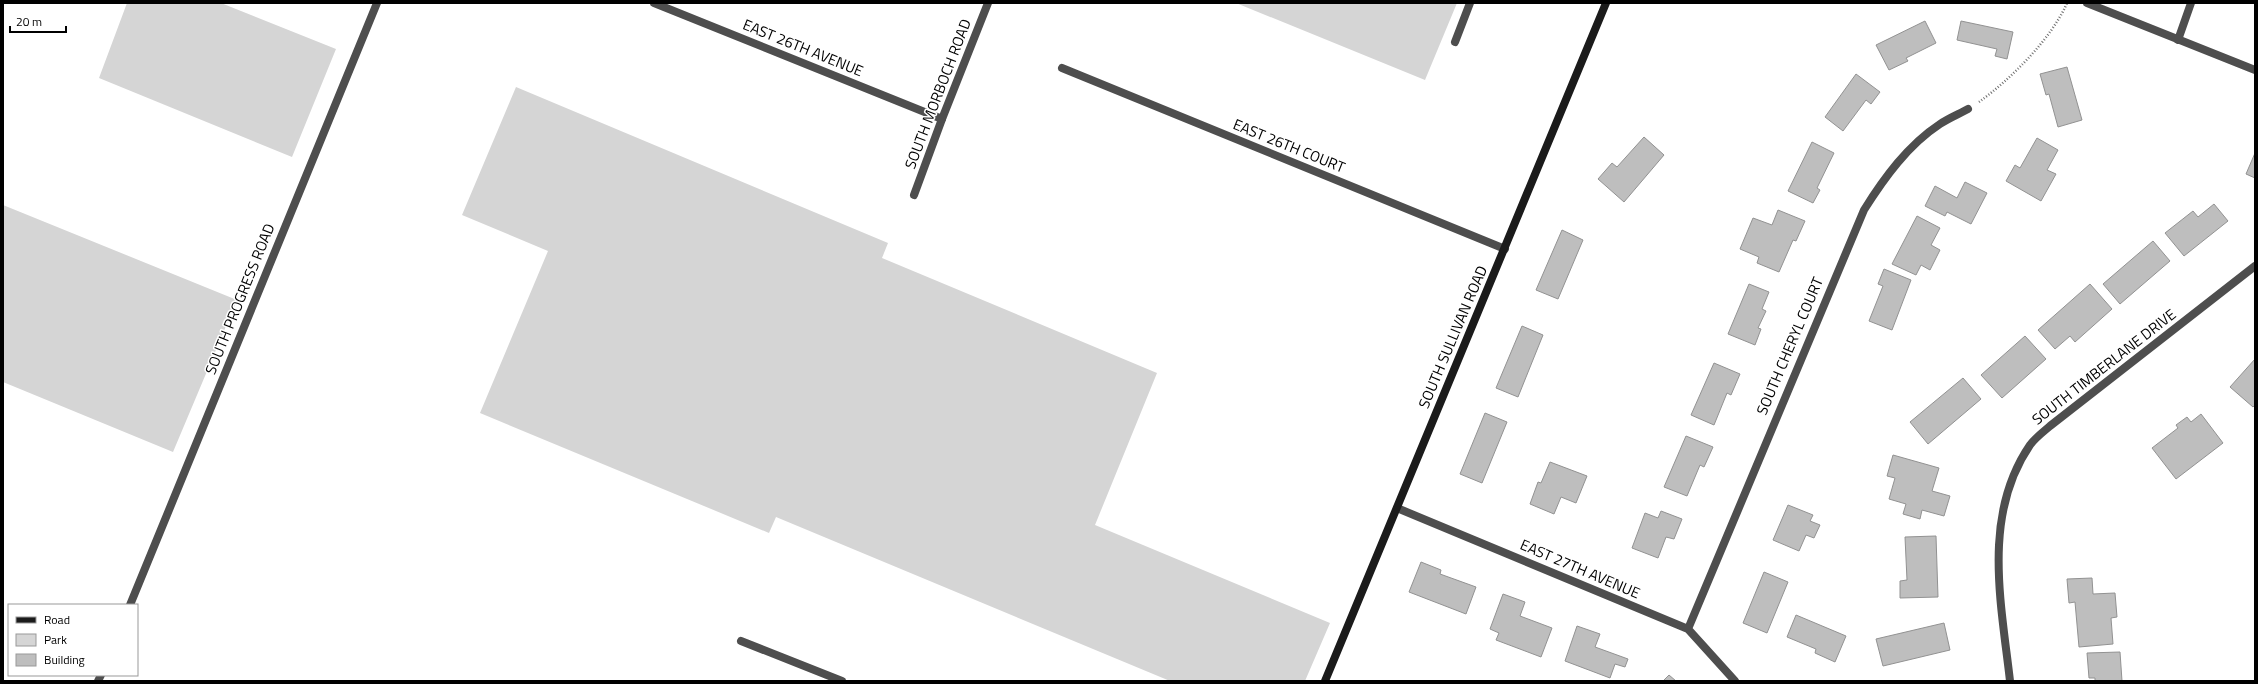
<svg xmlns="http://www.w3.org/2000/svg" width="2258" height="684" viewBox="0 0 2258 684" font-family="'Titillium Web',sans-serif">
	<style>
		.green { fill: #d5d5d5 }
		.building { fill: #bebebe; stroke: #929292 }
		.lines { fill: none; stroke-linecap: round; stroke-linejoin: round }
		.path { stroke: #707070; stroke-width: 2.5; stroke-dasharray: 1 2; stroke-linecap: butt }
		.lane { stroke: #4e4e4e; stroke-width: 8 }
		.street { stroke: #4e4e4e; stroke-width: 8 }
		.secondary { stroke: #1b1b1b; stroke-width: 8 }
		.labels { text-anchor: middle; stroke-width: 3; stroke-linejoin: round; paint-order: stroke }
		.street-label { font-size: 15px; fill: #000; stroke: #fff }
	</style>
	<rect width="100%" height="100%" fill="#fff"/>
	<path class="green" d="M127 3H221L336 49 292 157 99 78Z
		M1236 3H1457L1425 80Z
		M516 87 888 243 882 258 1157 373 1095 525 1330 623 1305 681H1170L776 517 769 533 480 413 548 251 462 215Z
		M3 205 237 300 173 452 3 382Z"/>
	<path class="building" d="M1925 21 1936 43 1906 58 1908 61 1889 70 1876 45Z
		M1961 21 2013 32 2007 59 1995 56 1997 49 1957 40Z
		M2067 67 2082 120 2058 127 2049 94 2046 95 2040 74Z
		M1856 74 1880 92 1871 104 1866 100 1843 131 1825 117Z
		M1644 137 1664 155 1624 202 1598 179 1612 163 1617 167Z
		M2037 138 2058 150 2047 170 2056 174 2041 201 2006 181 2015 165 2020 168Z
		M1812 142 1834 153 1817 188 1820 190 1813 203 1788 191Z
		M2255 153V178L2246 174Z
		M1965 182 1987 193 1971 224 1947 212 1945 216 1925 206 1935 186 1957 198Z
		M2214 204 2228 221 2184 256 2165 233 2193 211 2198 217Z
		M1778 210 1805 221 1796 241 1793 240 1779 272 1757 263 1759 257 1740 249 1753 218 1772 225Z
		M1917 216 1940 228 1931 245 1940 250 1930 270 1921 265 1916 275 1892 264Z
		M1562 230 1583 240 1558 299 1536 290Z
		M2153 241 2170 261 2120 304 2103 284Z
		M1884 269 1911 280 1892 330 1869 321 1883 286 1878 284Z
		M1749 284 1769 292 1762 309 1766 311 1758 328 1761 329 1755 345 1728 334Z
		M2090 284 2112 309 2075 342 2070 336 2055 349 2038 330Z
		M1522 326 1543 335 1518 397 1496 388Z
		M2025 336 2046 359 2002 398 1981 375Z
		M2255 359V405L2253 407 2230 387Z
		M1714 363 1740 374 1731 395 1727 393 1714 425 1691 415Z
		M1963 378 1981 399 1928 444 1910 422Z
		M1485 413 1507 422 1482 483 1460 474Z
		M2201 414 2223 443 2176 479 2152 448 2178 428 2176 425 2187 417 2191 422Z
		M1686 436 1713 447 1704 467 1700 465 1687 496 1664 487Z
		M1893 455 1939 468 1932 491 1950 496 1944 516 1922 510 1920 519 1903 514 1906 504 1889 499 1895 478 1887 476Z
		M1550 462 1587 476 1576 503 1561 497 1554 514 1530 504 1538 482 1541 483Z
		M1788 505 1813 515 1810 521 1820 525 1814 538 1806 535 1799 551 1773 540Z
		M1661 511 1682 519 1674 539 1666 537 1658 558 1632 548 1645 513 1658 518Z
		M1936 536 1938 597 1900 598V581L1907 580 1905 537Z
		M1421 562 1441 570 1440 574 1476 587 1466 614 1409 592Z
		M1764 572 1788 582 1767 633 1743 623Z
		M2092 578 2093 594 2115 593 2117 617 2111 618 2113 644 2079 647 2075 602 2069 603 2067 579Z
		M1503 594 1525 602 1520 616 1552 628 1541 657 1496 640 1499 633 1490 629Z
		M1796 615 1846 636 1835 662 1815 653 1816 649 1787 637Z
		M1944 623 1950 650 1883 666 1876 639Z
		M1577 626 1600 634 1595 647 1628 659 1625 667 1615 664 1610 678 1565 661Z
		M2120 652 2122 681H2095V678H2089L2087 653Z
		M1669 675 1676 681H1663Z"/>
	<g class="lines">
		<path class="path" d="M1979 102C2011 79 2052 38 2067 3"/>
		<path class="lane" d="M2178 40 2191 3
			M1455 42 1470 3
			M914 195 942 119"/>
		<path class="street" d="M654 3 942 119 988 3
			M2087 3 2255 70
			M1062 68 1505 249
			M1397 508 1688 629 1735 681
			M130 605 377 3
			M1688 629 1864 210C1884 178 1908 145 1940 124 1949 118 1959 114 1968 109
			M741 641 842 681
			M98 681 101 675
			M2010 681C2001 602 1982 515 2030 445 2035 438 2043 432 2050 426L2255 266"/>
		<path class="secondary" d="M1325 681 1606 3"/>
	</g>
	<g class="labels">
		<g class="street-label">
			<text transform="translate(803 48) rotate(22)" y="5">EAST 26TH AVENUE</text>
			<text transform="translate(938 94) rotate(-69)" y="5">SOUTH MORBOCH ROAD</text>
			<text transform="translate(1289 146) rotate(22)" y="5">EAST 26TH COURT</text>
			<text transform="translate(240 299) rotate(-68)" y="5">SOUTH PROGRESS ROAD</text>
			<text transform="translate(1453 337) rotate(-67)" y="5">SOUTH SULLIVAN ROAD</text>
			<text transform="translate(1790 346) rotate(-67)" y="5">SOUTH CHERYL COURT</text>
			<text transform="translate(2104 367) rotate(-38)" y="5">SOUTH TIMBERLANE DRIVE</text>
			<text transform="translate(1580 569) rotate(23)" y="5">EAST 27TH AVENUE</text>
		</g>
	</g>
	<rect width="2258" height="684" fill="none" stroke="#000000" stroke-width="8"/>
	<rect x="8" y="604" width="130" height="72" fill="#ffffff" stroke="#999999"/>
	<rect x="16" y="617" width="20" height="6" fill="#1b1b1b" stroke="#999999"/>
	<text x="44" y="624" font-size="12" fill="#000000">Road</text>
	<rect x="16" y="634" width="20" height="12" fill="#d5d5d5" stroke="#999999"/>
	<text x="44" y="644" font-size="12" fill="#000000">Park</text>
	<rect x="16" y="654" width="20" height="12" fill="#bebebe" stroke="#999999"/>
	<text x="44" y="664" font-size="12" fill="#000000">Building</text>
	<path d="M10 26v6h56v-6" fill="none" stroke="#000000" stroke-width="2"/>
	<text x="16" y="26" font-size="12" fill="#000000" stroke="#ffffff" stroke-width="3" paint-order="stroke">20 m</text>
</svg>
